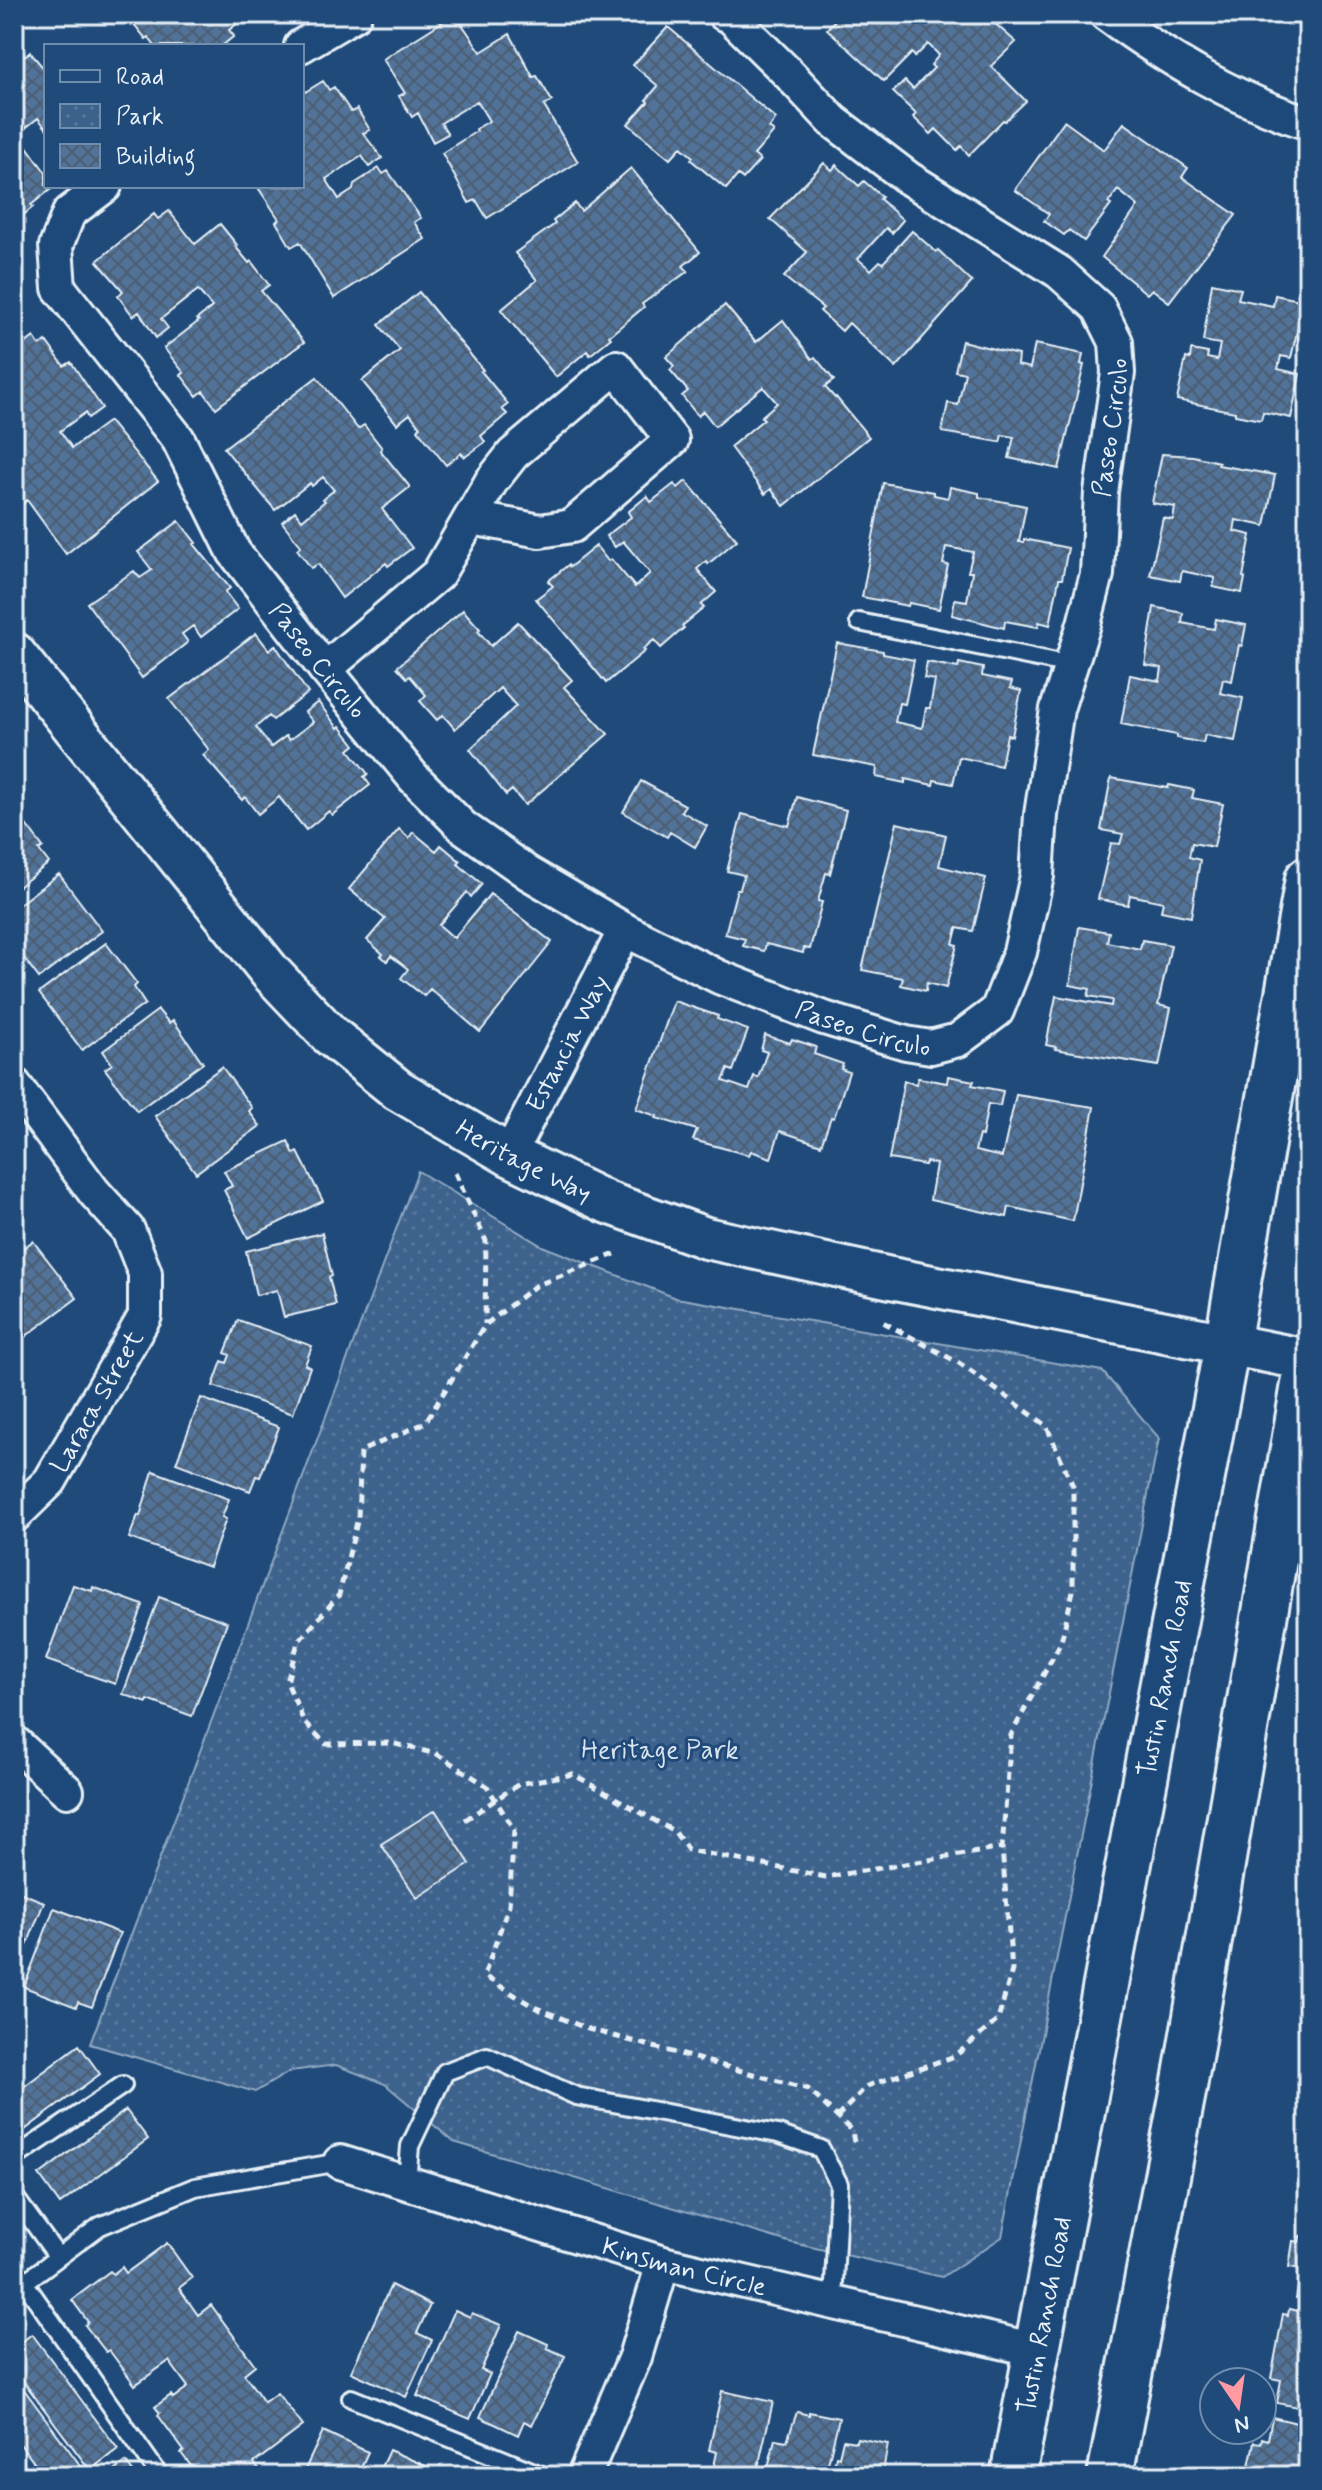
<svg xmlns="http://www.w3.org/2000/svg" width="1322" height="2490" viewBox="0 0 1322 2490" font-family="Mynerve,sans-serif">
	<style>
		.park { fill: url(#park-dots); stroke: #92aac2; stroke-width: 2 }
		.building { fill: url(#building-cross-hatch); stroke: #e8f1f8; stroke-width: 2 }
		.lines { fill: none; stroke-linecap: round; stroke-linejoin: round }
		.service-casing { stroke: #e8f1f8; stroke-width: 22 }
		.minor-casing { stroke: #e8f1f8; stroke-width: 38 }
		.tertiary-casing { stroke: #e8f1f8; stroke-width: 46 }
		.primary-casing { stroke: #e8f1f8; stroke-width: 50 }
		.path { stroke: #e8f1f8; stroke-width: 5; stroke-dasharray: 8 6; stroke-linecap: butt }
		.service { stroke: #1f4a7a; stroke-width: 16 }
		.minor { stroke: #1f4a7a; stroke-width: 32 }
		.tertiary { stroke: #1f4a7a; stroke-width: 40 }
		.primary { stroke: #1f4a7a; stroke-width: 44 }
		.labels { text-anchor: middle; stroke-width: 6; stroke-linejoin: round; paint-order: stroke }
		.street-label { font-size: 26px; fill: #e8f1f8; stroke: #1f4a7a }
		.park-label { font-size: 26px; fill: #d7e3ed; stroke: #1f4a7a }
	</style>
	<defs>
		<pattern id="park-dots" width="8" height="8" patternUnits="userSpaceOnUse" patternTransform="scale(2)"><rect width="8" height="8" fill="#3c628c"/><path d="M2 2h.1M6 6h.1" fill="none" stroke="#58799d" stroke-width="1.8" stroke-linecap="round"/></pattern>
		<pattern id="building-cross-hatch" width="8" height="8" patternUnits="userSpaceOnUse" patternTransform="scale(2)"><rect width="8" height="8" fill="#517399"/><path d="M0 0l8 8M0 8l8-8" fill="none" stroke="#4c5e72"/></pattern>
	</defs>
	<rect width="100%" height="100%" fill="#1f4a7a"/>
	<filter id="ink" filterUnits="userSpaceOnUse"><feTurbulence type="fractalNoise" baseFrequency=".0125" numOctaves="2"/><feDisplacementMap in="SourceGraphic" scale="16" xChannelSelector="R" yChannelSelector="G"/><feConvolveMatrix kernelMatrix="1 2 1 2 8 2 1 2 1" color-interpolation-filters="sRGB"/></filter>
	<g filter="url(#ink)">
		<path class="park" d="M418 1171 542 1246 676 1298 1102 1371 1159 1438 1002 2237 942 2277 789 2242 454 2142 385 2084 336 2065 291 2071 255 2092 90 2044Z"/>
		<path class="building" d="M126 14H256L245 22 243 19 229 30 234 36 222 46H155L148 37 146 39Z
			M455 14 481 52 510 34 533 77 537 76 552 101 544 106 578 162 487 218 476 200 469 203 442 153 477 131 476 129 489 121 477 101 441 123 448 134 433 142 418 113 412 117 399 96 405 93 383 59Z
			M840 14H984L1016 42 991 66 1026 101 1005 121 1003 120 969 155 961 146 957 150 936 129 931 134 913 117 916 114 893 92 905 81 913 89 934 68 931 65 939 55 928 44 915 57 912 53 884 81 827 29Z
			M668 27 776 119 769 128 774 132 754 155 760 160 743 179 738 175 726 189 691 160 693 157 681 147 670 159 628 124 648 102 646 100 658 86 633 65Z
			M30 52 46 71V128L38 118 18 134 46 173V186H55L31 205 33 207 14 223V77L20 72 14 64Z
			M323 81 329 90 334 87 351 112 357 109 370 130 363 133 382 158 369 167 362 156 326 179 339 199 353 190 354 184 379 168 383 174 388 171 421 218 414 222 425 239 334 298 300 242 291 247 276 222 279 219 257 186H302V94Z
			M1064 121 1104 150 1124 123 1188 168 1182 177 1236 215 1169 302 1152 289 1147 294 1102 257 1138 206 1118 190 1108 203 1111 205 1084 241 1069 230 1064 235 1044 221 1049 214 1015 190Z
			M824 163 832 170 836 165 859 186 864 181 882 197 880 199 903 220 892 233 886 228 858 259 871 270 880 261 883 263 912 231 936 252 938 250 972 282 896 368 849 323 842 331 820 311 823 308 784 277 807 252 770 219Z
			M631 168 700 252 683 266 688 271 642 304 644 307 609 336 611 338 590 355 587 351 556 377 501 310 537 280 515 253 555 224 553 221 575 203 581 211Z
			M169 211 195 244 220 224 237 245 235 246 249 263 251 261 269 285 261 291 304 342 216 408 203 391 197 396 181 375 184 373 164 348 199 321 197 319 212 307 198 290 161 319 168 328 156 338 139 312 133 316 118 296 123 291 97 261 154 214 158 219Z
			M1212 283 1241 289 1238 299 1273 306 1275 295 1304 301 1291 358 1281 356 1278 369 1300 374 1291 418 1263 412 1261 420 1235 415V412L1177 400 1186 358 1190 359 1191 350 1208 353 1207 358 1217 360 1220 344 1203 341Z
			M419 292 483 370 481 371 508 404 502 409 507 414 481 436 485 442 465 457 461 453 446 465 418 430 420 427 410 414 397 424 362 381 400 350 379 325Z
			M725 305 756 342 783 320 812 359 815 357 834 380 825 387 835 398 836 397 869 437 784 506 771 489 765 494 730 447 764 419 761 417 777 403 763 387 715 426 703 411 698 416 682 396 688 391 670 370 674 366 666 357Z
			M34 337 40 346 46 341 64 366 71 362 102 408 88 418 85 413 60 431 72 448 109 421 158 481 66 554 27 500 20 506 14 499V352Z
			M962 341 1018 355 1017 365 1030 368 1035 344 1083 354 1081 364 1084 365 1059 469 1009 458 1014 437 1002 435 1000 442 942 432 948 403 958 405 965 373 955 371Z
			M317 377 358 429 364 425 382 448 380 450 410 487 382 509 412 548 388 566 386 563 342 598 318 564 311 568 297 549 301 546 282 522 295 511 302 520 325 501 323 499 334 490 323 477 312 486 310 483 275 510 224 448Z
			M1162 454 1193 456 1219 462 1218 465 1275 475 1265 526 1236 520 1234 531 1251 535 1243 577 1245 578 1242 593 1213 587 1215 578 1182 571 1180 581 1150 575 1163 518 1173 520 1175 507 1152 503Z
			M686 481 737 540 708 564 706 561 697 569 716 592 701 605 704 608 682 626 684 628 661 648 654 640 643 649 645 651 606 683 536 599 553 586 548 581 568 565 570 567 596 546 608 561 611 559 635 587 650 573 623 541 615 547 606 536 631 517 628 512 647 496 651 502 674 484 678 488Z
			M883 483 934 492V495L948 498 950 487 979 493V497L1026 506 1019 542H1024V539L1068 548 1062 579H1059L1050 625 1039 622 1038 627 1005 621 1004 628 952 615 955 599 967 601 972 572H968L973 552 946 547 943 564 948 565 939 609 909 603 908 606 862 597Z
			M179 521 196 543 194 544 230 588 225 592 238 609 201 637 193 626 182 634 188 642 142 678 87 603 134 571 140 578 152 570 138 552Z
			M1154 607 1183 613 1182 623 1214 629 1216 619 1246 625 1242 646 1239 645 1232 681 1223 679 1220 693 1243 698 1235 741 1205 735 1203 743 1177 738V735L1121 724 1130 675 1160 681 1162 668 1145 665Z
			M463 610 480 629 478 631 491 646 518 622 572 680 564 687 608 734 525 805 512 790 506 795 470 749 516 706 500 688 455 729 443 715 437 720 420 701 426 695 410 676 407 678 397 667Z
			M256 633 269 650 275 645 308 693 273 720 269 716 256 727 271 747 286 736 289 740 313 722 305 712 318 702 338 728 340 726 355 745 349 750 368 774 364 777 370 785 332 815 329 811 306 830 279 797 258 814 245 797 242 800 203 755 209 750 169 699Z
			M837 643 883 651V654L914 660 905 704 899 703 895 722 922 728 926 708H930L935 680 924 678 927 662 958 668 959 663 983 668 982 676 1012 682 1010 688 1021 691 1012 736 1007 735 1001 766 959 757 953 784 934 780 933 785 905 779V783L876 777 877 767 813 755Z
			M1111 778 1168 788 1169 785 1194 790 1192 798 1223 804 1214 847 1192 843 1189 857 1200 860 1191 917 1161 911 1163 902 1130 895 1128 905 1098 899 1111 843 1120 844 1123 834 1101 830Z
			M641 781 685 805 681 811 707 826 695 847 670 832 667 837 623 812Z
			M797 797 846 810 830 874 826 873 818 901 822 902 810 949 804 948 803 953 766 944 764 951 743 946 745 939 725 934 737 889H740L744 875 727 871 742 814 789 826Z
			M14 809 43 847 39 850 49 863 14 890Z
			M897 823 946 835 939 866 986 878 973 931 957 928 953 944 957 945 946 988 927 983 926 991 901 985 903 978 862 970Z
			M399 829 409 838 413 832 436 851 441 845 460 861 458 864 482 884 471 897 467 892 439 925 454 938 490 894 552 942 480 1032 430 989 424 996 401 978 408 969 391 956 387 961 381 956 383 954 367 940 385 919 349 889Z
			M59 874 102 931 39 978 14 945V908Z
			M1079 927 1109 932 1107 942 1140 949 1142 940 1171 945 1158 1005 1171 1008 1159 1066 1055 1049 1056 1047 1046 1045 1056 996 1111 1006 1112 1000 1088 996 1090 989 1070 985Z
			M106 943 137 984 134 987 145 1004 82 1050 39 993Z
			M674 1001 718 1016 717 1019 748 1030 733 1071 728 1069 723 1081 749 1090 754 1076 758 1078 767 1052 761 1050 765 1035 790 1043 792 1039 816 1047 814 1054 843 1064 841 1069 849 1072 834 1118 831 1117 821 1145 780 1131 771 1158 751 1151 749 1155 693 1140 697 1130 656 1118 657 1116 636 1109Z
			M158 1010 169 1023 173 1020 203 1063 137 1111 105 1069 112 1064 103 1051Z
			M222 1067 252 1108 249 1111 260 1126 196 1173 155 1116Z
			M948 1076 974 1081 972 1085 1003 1091 1000 1106 988 1104 982 1136 979 1135 975 1151 1002 1157 1016 1095 1094 1107 1073 1221 1009 1207 1007 1217 930 1200 936 1164 926 1162 925 1165 889 1159 904 1081 916 1084 918 1078 947 1083Z
			M288 1141 294 1154 298 1152 323 1201 248 1238 224 1190 232 1186 224 1171Z
			M322 1233 332 1276 329 1277 336 1305 284 1317 277 1290 256 1295 246 1251Z
			M33 1241 77 1298 14 1345V1255Z
			M238 1320 312 1346 305 1365 310 1367 293 1414 213 1386 222 1361 227 1363 230 1355 225 1353Z
			M201 1398 279 1427 260 1477 256 1476 250 1491 176 1463Z
			M153 1471 229 1499 222 1517 226 1519 209 1567 129 1538 138 1515 140 1516Z
			M73 1585 92 1591 93 1587 143 1605 115 1684 46 1660Z
			M159 1597 227 1622 192 1716 148 1700 147 1703 123 1694Z
			M435 1810 470 1864 417 1898 381 1844Z
			M14 1890 44 1902 14 1978Z
			M54 1908 120 1933 92 2007 78 2002 76 2007 24 1987Z
			M79 2045 100 2074 14 2138V2094Z
			M126 2110 148 2139 60 2204 39 2175Z
			M1300 2236 1308 2238V2236V2301L1296 2299 1301 2269 1289 2267 1293 2241 1299 2242Z
			M167 2243 192 2278 179 2288 198 2315 211 2305 255 2365 244 2374 264 2402 277 2393 303 2426 254 2463 260 2471 253 2476H199L181 2453 184 2451 158 2415 160 2413 155 2407 171 2395 173 2398 188 2387 169 2361 135 2385 109 2350 106 2352 85 2325 88 2322 72 2300 110 2271 113 2274 122 2267 126 2273Z
			M391 2285 430 2305 417 2333 432 2340 406 2397 351 2372Z
			M1289 2309 1308 2313V2409L1277 2403 1281 2380 1271 2378 1283 2314 1288 2315Z
			M455 2310 470 2317 472 2313 501 2325 481 2370 490 2374 470 2419 417 2396Z
			M519 2331 548 2344 547 2348 565 2356 532 2425 524 2421 518 2435 480 2417Z
			M32 2334 118 2449 90 2470 14 2369V2348Z
			M14 2376 86 2473 82 2476H44L14 2436Z
			M722 2391 773 2402 756 2476H712L717 2452 709 2450Z
			M797 2412 809 2415V2412L839 2418 825 2476H766L775 2439 787 2441Z
			M1272 2417 1297 2423 1298 2417 1308 2419V2476H1261V2474L1248 2471 1254 2442 1261 2443 1262 2438 1268 2440Z
			M323 2431 368 2452 357 2476H302Z
			M857 2438 888 2444 882 2476H832L836 2456 839 2457 843 2440 856 2442Z
			M389 2450 444 2474V2476H377Z
			M126 2462 136 2476H107Z"/>
		<g class="lines">
			<defs>
				<path id="service" d="M859 622 1071 665
					M14 2158 123 2085
					M407 2183 410 2146 445 2072 487 2056 576 2096 778 2134 821 2149 839 2184 833 2302
					M14 2196 58 2257
					M24 2282 160 2476
					M14 2290 100 2226 195 2187 340 2162
					M351 2398 544 2476"/>
				<g id="minor">
					<path d="M1106 14C1168 59 1235 100 1308 123"/>
					<path d="M301 46 355 14"/>
					<path id="s1" d="M105 186 69 213 56 246 59 288 178 439 234 552 325 669 414 778 463 827 528 873 625 930 719 977 824 1018 906 1043 931 1047 958 1040 997 1011 1020 952 1037 876 1041 815 1057 709 1084 624 1097 574 1101 492 1118 373 1116 342 1099 308 1059 272 908 178 833 121 789 74 730 16 724 14"/>
					<path d="M325 669 438 574 491 482 513 454 616 367 672 440 572 526 540 531 472 518"/>
					<path d="M14 1084 94 1192 128 1230 145 1273V1316L50 1481 14 1516"/>
					<path id="s2" d="M509 1155 625 930"/>
					<path d="M14 1742 67 1791"/>
					<path id="s3" d="M340 2162 663 2263 1036 2350"/>
					<path d="M584 2476 635 2357 663 2263"/>
				</g>
				<g id="tertiary">
					<path id="s4" d="M14 653 271 973 330 1035 398 1090 509 1155 606 1202 706 1238 891 1278 1308 1360"/>
				</g>
				<g id="primary">
					<path id="s5" d="M1013 2476 1227 1345 1308 879"/>
					<path d="M1110 2476 1184 2087 1308 1361"/>
				</g>
			</defs>
			<use href="#service" class="service-casing"/>
			<use href="#minor" class="minor-casing"/>
			<use href="#tertiary" class="tertiary-casing"/>
			<use href="#primary" class="primary-casing"/>
			<path class="path" d="M455 1173 486 1241 485 1324
				M615 1254 535 1286 485 1325 425 1423 361 1451 358 1518 339 1595 298 1642 287 1682 304 1722 326 1744 391 1743 437 1754 487 1786 514 1830 509 1905 484 1976 534 2007 588 2029 808 2089 852 2131 855 2148
				M465 1820 519 1784 573 1774 675 1832 688 1850 826 1877 1002 1848
				M837 2117 867 2086 955 2056 998 2020 1012 1970 1002 1848 1011 1735 1061 1642 1073 1591V1486L1046 1425 959 1363 883 1322"/>
			<use href="#service" class="service"/>
			<use href="#minor" class="minor"/>
			<use href="#tertiary" class="tertiary"/>
			<use href="#primary" class="primary"/>
		</g>
	</g>
	<g class="labels">
		<g class="street-label">
			<text dy="9" stroke="none"><textPath href="#s1" startOffset="1994">Paseo Circulo</textPath></text>
			<text dy="9" stroke="none"><textPath href="#s1" startOffset="578">Paseo Circulo</textPath></text>
			<text dy="9" stroke="none"><textPath href="#s1" startOffset="1250">Paseo Circulo</textPath></text>
			<text dy="9" stroke="none"><textPath href="#s2" startOffset="126">Estancia Way</textPath></text>
			<text dy="9" stroke="none"><textPath href="#s4" startOffset="728">Heritage Way</textPath></text>
			<text transform="translate(96 1401) rotate(-60)" y="9">Laraca Street</text>
			<text dy="9" stroke="none"><textPath href="#s5" startOffset="812">Tustin Ranch Road</textPath></text>
			<text dy="9" stroke="none"><textPath href="#s3" startOffset="360">Kinsman Circle</textPath></text>
			<text dy="9" stroke="none"><textPath href="#s5" startOffset="164">Tustin Ranch Road</textPath></text>
		</g>
		<g class="park-label">
			<text x="660" y="1758">Heritage Park</text>
		</g>
	</g>
	<rect width="1322" height="2490" fill="none" stroke="#1f4a7a" stroke-width="48"/>
	<rect x="24" y="24" width="1274" height="2442" fill="none" stroke="#e8f1f8" stroke-width="3" filter="url(#ink)"/>
	<rect x="44" y="44" width="260" height="144" fill="#1f4a7a" stroke="#6f8dac" stroke-width="2"/>
	<rect x="60" y="70" width="40" height="12" fill="#1f4a7a" stroke="#6f8dac" stroke-width="2"/>
	<text x="116" y="84" font-size="24" fill="#e8f1f8">Road</text>
	<rect x="60" y="104" width="40" height="24" fill="url(#park-dots)" stroke="#6f8dac" stroke-width="2"/>
	<text x="116" y="124" font-size="24" fill="#e8f1f8">Park</text>
	<rect x="60" y="144" width="40" height="24" fill="url(#building-cross-hatch)" stroke="#6f8dac" stroke-width="2"/>
	<text x="116" y="164" font-size="24" fill="#e8f1f8">Building</text>
	<g transform="translate(1238 2406) rotate(167)"><circle r="38" fill="#1f4a7a" stroke="#6f8dac" stroke-width="2"/>
	<path d="M0-6L14 30L0 20L-14 30Z" fill="#ff9aa2"/>
	<text y="-12" font-size="22" font-weight="bold" text-anchor="middle" fill="#e8f1f8">N</text>
	</g>
</svg>
